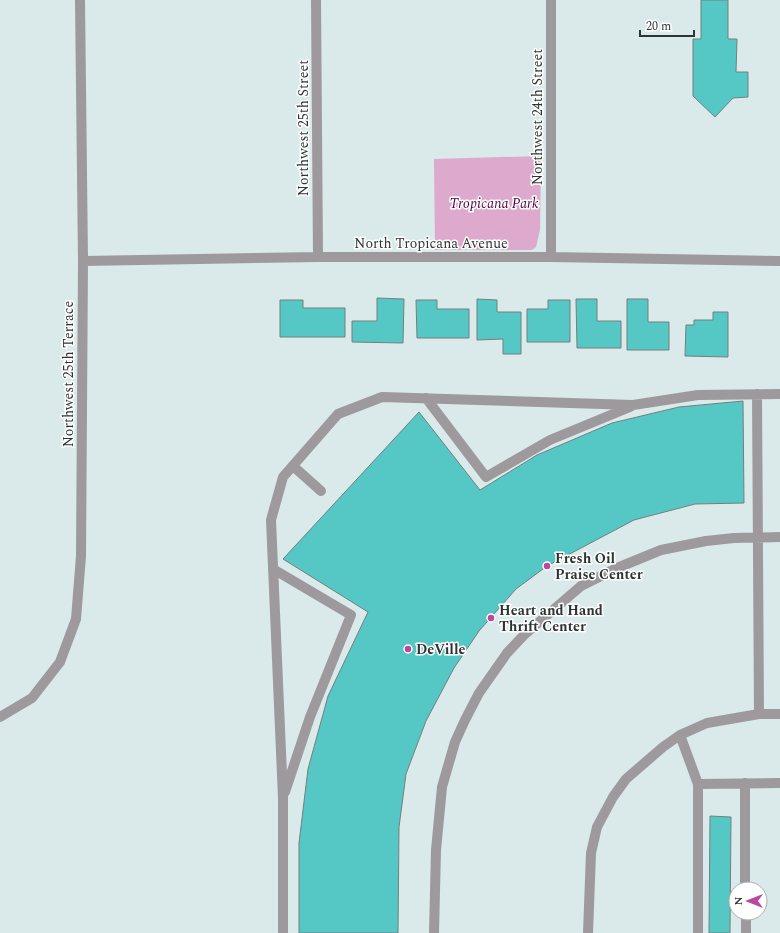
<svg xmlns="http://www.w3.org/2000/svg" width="780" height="933" viewBox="0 0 780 933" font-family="Spectral,serif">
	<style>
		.green { fill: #ddaacd }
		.building { fill: #55c7c5; stroke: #72807f }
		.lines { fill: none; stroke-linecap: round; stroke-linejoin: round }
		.minor { stroke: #9e999c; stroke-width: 10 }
		.poi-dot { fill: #bb47a0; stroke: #fff; stroke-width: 1.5 }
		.labels { text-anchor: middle; stroke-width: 3; stroke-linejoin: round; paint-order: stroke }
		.street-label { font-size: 14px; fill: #2e3434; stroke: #fff }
		.park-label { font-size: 14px; font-style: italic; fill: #510042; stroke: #fff }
		.poi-label { font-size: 14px; font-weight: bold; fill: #2e3434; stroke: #fff; text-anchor: start }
	</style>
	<rect width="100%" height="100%" fill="#dae9e9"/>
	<path class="green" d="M541 156 540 230 536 247 532 250H435L434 159Z"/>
	<path class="building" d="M701 0H728V39H737L736 72H748V97L733 98 715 117 693 96V39H701Z
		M377 298 404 299 403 343 352 342V321H377Z
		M477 299 497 300V312H521V354H503V339L477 340Z
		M576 299H597V321H621V348H577Z
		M627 299H648V322H669V350H627Z
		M280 300H303V308H345V337H280Z
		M416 300H437V309H469V338H417Z
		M548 300H570V342H527V309H548Z
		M713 312H728V357L685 356 686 325H694V320H713Z
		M743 401 744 503 695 504 634 520 547 566 516 589 479 631 454 668 426 721 406 774 399 827 398 933H299V843L308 769 328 696 368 612 283 559 419 412 480 490 537 455 612 423 679 407Z
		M710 816 731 817 730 933H709Z"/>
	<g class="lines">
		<path class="minor" d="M316 0 318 257
			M551 0V257
			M83 261 318 257H551L780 261
			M757 394 759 714
			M426 398 486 477 550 440 630 407
			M293 466 321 491
			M273 569 351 615 310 717 285 792
			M0 717 32 698 60 662 76 619 81 556 83 261 80 0
			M680 735 698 784
			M745 783V889
			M746 913V933
			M283 933V798L271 520 283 477 338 414 382 397 633 405 698 395 780 394
			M434 933 436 850 442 787 455 742 465 720 479 693 507 653 524 635 581 586 617 568 661 550 706 541 734 538 780 537
			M588 933 591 853 597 827 613 797 626 779 663 747 680 735 707 723 759 714H780
			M698 933V784L780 783"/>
	</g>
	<g class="poi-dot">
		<circle cx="547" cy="566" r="4"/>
		<circle cx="491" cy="618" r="4"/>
		<circle cx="408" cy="649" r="4"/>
	</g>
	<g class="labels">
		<g class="street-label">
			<text transform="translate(537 117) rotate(-90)" y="5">Northwest 24th Street</text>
			<text transform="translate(303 128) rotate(-90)" y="5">Northwest 25th Street</text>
			<text x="431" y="248">North Tropicana Avenue</text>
			<text transform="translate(68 374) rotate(-90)" y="5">Northwest 25th Terrace</text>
		</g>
		<g class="park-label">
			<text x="494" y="208">Tropicana Park</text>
		</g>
		<g class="poi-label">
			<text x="555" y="563">Fresh Oil<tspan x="555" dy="16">Praise Center</tspan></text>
			<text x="499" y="615">Heart and Hand<tspan x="499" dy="16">Thrift Center</tspan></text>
			<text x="416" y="654">DeVille</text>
		</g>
	</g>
	<g transform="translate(748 901) rotate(270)"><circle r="19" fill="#ffffff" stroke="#abaeae"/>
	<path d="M0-3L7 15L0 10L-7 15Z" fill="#bb47a0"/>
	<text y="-6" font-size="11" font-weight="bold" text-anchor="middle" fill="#2e3434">N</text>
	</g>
	<path d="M640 30v6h54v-6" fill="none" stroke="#2e3434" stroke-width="2"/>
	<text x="646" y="30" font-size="12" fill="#2e3434" stroke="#ffffff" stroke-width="3" paint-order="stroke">20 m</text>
</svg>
